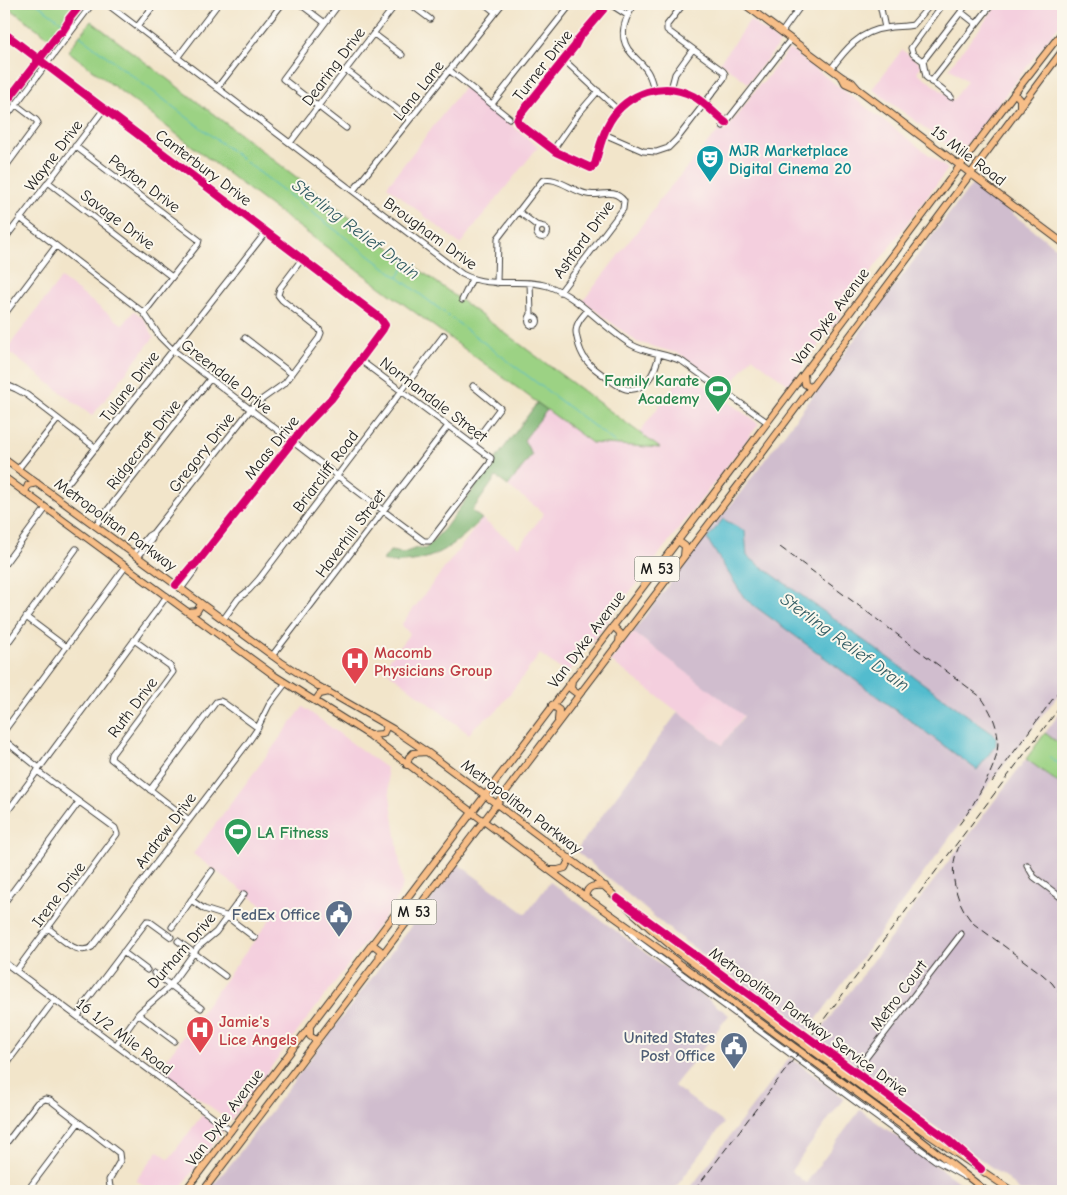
<svg xmlns="http://www.w3.org/2000/svg" width="1067" height="1195" viewBox="0 0 1067 1195" font-family="'Comic Neue',sans-serif">
	<style>
		.built { fill: #f4cfde }
		.industrial { fill: #d0bdce }
		.green { fill: #9cd284; stroke: #5c7750 }
		.forest { fill: #7db472; stroke: #4c6847 }
		.water { fill: #52bcce; stroke: #376c75 }
		.lines { fill: none; stroke-linecap: round; stroke-linejoin: round }
		.stream { stroke: #52bcce; stroke-width: 1 }
		.minor-casing { stroke: #3c3a36; stroke-width: 7 }
		.major-casing { stroke: #3c3a36; stroke-width: 8 }
		.minor { stroke: #fff; stroke-width: 5 }
		.major { stroke: #f7be88; stroke-width: 6 }
		.rail { stroke: #1c1c1c; stroke-width: 1; stroke-dasharray: 8 4; stroke-linecap: butt }
		.major-bridge-casing { stroke: #3c3a36; stroke-width: 8; stroke-linecap: butt }
		.major-bridge { stroke: #f7be88; stroke-width: 6 }
		.cycleway-casing { stroke: #fbf7ec; stroke-width: 11 }
		.cycleway { stroke: #d6006c; stroke-width: 8 }
		.labels { text-anchor: middle; stroke-width: 4; stroke-linejoin: round; paint-order: stroke }
		.shield { fill: #fbf7ec; stroke: #5f5e5a; stroke-width: 1 }
		.shield-label { font-size: 15px; font-weight: bold; fill: #1c1c1c }
		.street-label { font-size: 16px; fill: #1c1c1c; stroke: #fbf7ec }
		.culture-label { font-size: 16px; font-weight: bold; fill: #0d838f; stroke: #fbf7ec; text-anchor: start }
		.leisure-label { font-size: 16px; font-weight: bold; fill: #27864d; stroke: #fbf7ec; text-anchor: end }
		.health-label { font-size: 16px; font-weight: bold; fill: #be3a42; stroke: #fbf7ec; text-anchor: start }
		.service-label { font-size: 16px; font-weight: bold; fill: #4e5e75; stroke: #fbf7ec; text-anchor: end }
		.water-label { font-size: 18px; font-style: italic; fill: #325c63; stroke: #fbf7ec }
	</style>
	<rect width="100%" height="100%" fill="#fbf7ec"/>
	<filter id="ink" filterUnits="userSpaceOnUse"><feTurbulence type="fractalNoise" baseFrequency=".02" numOctaves="2"/><feDisplacementMap in="SourceGraphic" scale="10" xChannelSelector="R" yChannelSelector="G"/><feConvolveMatrix kernelMatrix="1 2 1 2 8 2 1 2 1" color-interpolation-filters="sRGB"/></filter>
	<filter id="wash" filterUnits="userSpaceOnUse"><feTurbulence type="fractalNoise" baseFrequency=".0096" numOctaves="4" result="noise"/><feDisplacementMap in="SourceGraphic" scale="20" xChannelSelector="R" yChannelSelector="G"/><feGaussianBlur stdDeviation="1.12" result="paint"/><feColorMatrix in="noise" values="0 0 0 0 0 0 0 0 0 0 0 0 0 0 0 0 0 1.4 0 .05"/><feComposite in="paint" operator="in"/></filter>
	<g filter="url(#wash)">
		<rect width="100%" height="100%" fill="#f2e5ca"/>
		<path class="built" d="M998 4H1063V20L960 154 872 89 902 50 922 65 917 72 953 100 967 81 949 68Z
			M750 20 780 43 748 83 720 62Z
			M789 49 948 169 853 296 842 311 840 317 789 385 752 357 729 388 680 354 637 342 583 301 655 208 659 200 720 129 725 132 760 84H762Z
			M464 87 538 147 460 244 387 186Z
			M61 278 123 325 134 311 144 319 154 337 92 416 6 350Z
			M685 371 759 424 567 674 540 654 496 712 476 725 469 734 383 668 410 633 401 625 482 519 519 547 544 513 508 486 532 455 524 440 547 410 592 443 658 448 639 433Z
			M633 632 744 715 722 745 611 661Z
			M303 707 386 768 403 884 395 903 230 1121 159 1069 274 914 193 854Z
			M202 1115 223 1131 178 1191H152L136 1180 158 1151 169 1159Z"/>
		<path class="industrial" d="M973 185 978 187 1063 253V689L986 788 808 1031 675 934 576 851 678 712 722 745 744 716 633 632 716 522 735 500 932 236 970 187Z
			M1063 709V746L1045 733Z
			M1026 759 1063 786V1191H1020L1005 1177 814 1039Z
			M458 864 526 914 550 882 729 1015 674 1086 724 1123 673 1191H208L234 1160Z
			M790 1057 844 1098 791 1171 806 1183 860 1110 971 1191H688Z"/>
		<path class="green" d="M4 4H67L75 10 52 40Z
			M91 21 366 230 660 448 592 443 260 198 68 51Z
			M1045 733 1063 746V786L1026 759Z"/>
		<path class="forest" d="M537 403 547 410 524 440 532 455 508 486 496 477 472 511 482 519C458 542 437 561 402 562 395 563 390 563 383 560L390 551 403 553 417 548 425 549 445 528Z"/>
		<path class="water" d="M723 519 745 531 747 556 996 736V745L977 770 745 599 707 539Z"/>
		<g class="lines">
			<path class="stream" d="M37 4 65 24
				M80 36 616 443
				M398 277 406 265
				M1050 757 1063 767"/>
		</g>
	</g>
	<g filter="url(#ink)">
		<g class="lines">
			<defs>
				<path id="minor" d="M107 4 462 274C493 290 519 277 548 286 578 296 605 329 632 345 648 354 667 353 683 362L767 422
					M300 4 325 23
					M339 4 283 79 346 128
					M410 4 430 19
					M485 4 495 12
					M608 4 579 38 575 46 519 116 517 121 518 123 556 152 591 168 595 164C599 150 602 134 610 121 627 93 664 80 693 96 706 103 714 114 726 123
					M610 4 627 15
					M635 4C624 19 617 38 632 54 637 60 643 64 647 71 651 77 652 83 654 90
					M880 4 885 28
					M943 4 911 48 913 54 923 61 926 77 951 97
					M961 12 975 23
					M137 27 155 4
					M782 32 802 4
					M4 33 380 318 385 325 383 329 331 399 303 428 196 564 191 567 176 585
					M374 34 402 55
					M177 58 218 4
					M564 60 618 110
					M923 61 967 4
					M831 69C845 50 860 31 886 28 895 26 904 27 913 25L931 4
					M346 70 410 119
					M449 70 509 118
					M931 82 992 4
					M217 88 282 4
					M671 89 675 74 693 49
					M492 104 571 4
					M4 120 92 4
					M723 126 791 39
					M604 134 643 151 656 152 668 148 677 139 724 78 725 74 723 71 667 30V25L681 7V4
					M290 143 396 4
					M75 146 199 240 198 244 144 313
					M553 150 579 113 598 91
					M4 169 38 123 36 120 15 104
					M48 182 172 277
					M353 191 502 4
					M518 211 536 225 541 226
					M20 218 144 313 160 337 173 350C257 414 340 479 424 541H430L490 463 491 458 360 360
					M536.5 232a5.5 5.5 0 1 1 11 0a5.5 5.5 0 1 1-11 0Z
					M4 240 104 109
					M497 283 498 238 542 181C553 174 574 192 587 194 601 197 613 187 624 201L623 209 560 292
					M462 300 472 279
					M587 311C582 317 576 323 576 331 576 336 578 341 579 346 584 362 593 368 606 377 612 381 618 387 626 389 646 393 656 370 659 354
					M4 315 56 246
					M528.5 321a4.5 4.5 0 1 1 9 0a4.5 4.5 0 1 1-9 0Z
					M529 318 531 314 530 283
					M245 338 292 374
					M4 384 16 389 27 395 96 448
					M473 386 500 408 473 444
					M18 469 58 419
					M67 484 266 232
					M95 526 210 379
					M133 554 148 536 153 533 254 405 285 383 319 338 321 333 319 329 282 300 278 295 280 288 302 259
					M138 557 152 539 153 533
					M4 565 46 508
					M181 589 195 570 196 564
					M26 617 66 647
					M223 620 238 599 249 590 259 579 444 335
					M134 640 170 666 173 672 112 754 111 759 189 820
					M4 648 76 549
					M272 656 448 426
					M4 731 126 566
					M4 740 39 768
					M150 790 216 702 220 701 224 703 258 728
					M4 816 167 596
					M1027 865 1034 877 1063 899
					M191 900 204 909 226 916 255 938
					M4 903 79 802
					M631 908 947 1139 971 1161
					M624 926 637 941 935 1160 965 1177
					M172 927 212 871
					M48 928C60 937 77 957 92 947L247 744 256 731 269 705 285 684
					M178 941 225 976
					M123 952 147 970
					M4 962 231 1131
					M16 971 117 834 115 828 37 771
					M154 973 201 1008
					M138 1014 174 1041
					M78 1017 85 1003 147 921H149L171 937
					M116 1045 139 1013 169 987 198 947 216 932 244 894
					M784 1049C791 1047 798 1038 798 1030
					M4 1067 55 999
					M855 1072 961 934
					M4 1146 37 1103 45 1099 50 1100 119 1153 120 1161 109 1180 110 1187 115 1191
					M27 1191 79 1122"/>
				<path id="major" d="M744 4 842 77 852 82 858 89
					M842 77 845 83 858 89 1063 243
					M1014 93 1020 99V109
					M804 374 805 384 811 388
					M4 459 281 662 318 686 393 729 427 752 594 877 651 929 677 951
					M4 477 275 676 369 735 565 882 672 958
					M25 492 28 485 37 483
					M678 541 685 546 684 556
					M188 612 197 611 201 604
					M613 626 620 633 619 642
					M572 680 571 689 579 695
					M315 701 320 694 329 692
					M552 705 559 710 558 720
					M370 735 383 734 387 726
					M407 765 409 757 413 753 426 752
					M550 870H558L565 868 570 858
					M585 897C587 885 595 885 605 886
					M372 944 380 950 379 959
					M310 1027V1036L317 1041
					M917 1127 1012 1191
					M912 1133 986 1191
					M185 1191 721 484 1017 90 1063 31
					M203 1191 746 475 1063 50"/>
			</defs>
			<use href="#minor" class="minor-casing"/>
			<use href="#major" class="major-casing"/>
			<use href="#minor" class="minor"/>
			<use href="#major" class="major"/>
			<path class="rail" d="M780 547 981 697C1005 731 1002 755 981 790 974 803 967 815 958 826
				M992 782 1063 685
				M960 845C946 869 956 905 974 924L1042 974 1052 983 1063 998
				M694 1191 1063 703"/>
			<defs>
				<path id="major-bridge" d="M677 951 917 1127
					M672 958 912 1133"/>
			</defs>
			<use href="#major-bridge" class="major-bridge-casing"/>
			<use href="#major-bridge" class="major-bridge"/>
			<defs>
				<path id="cycleway" d="M608 4 579 38 575 46 519 116 517 121 518 123 556 152 591 168 595 164C599 150 602 134 610 121 627 93 664 80 693 96 706 103 714 114 726 123
					M4 33 380 318 385 325 383 329 331 399 303 428 196 564 191 567 176 585
					M4 105 60 32H62L69 21V19L81 4
					M617 898 947 1139 981 1169"/>
			</defs>
			<use href="#cycleway" class="cycleway-casing"/>
			<use href="#cycleway" class="cycleway"/>
		</g>
	</g>
	<defs>
		<symbol id="theatre-pin" viewBox="-11 -11 22 30"><path d="M0 17L-7.5 6A9.5 9.5 0 1 1 7.5 6Z" fill="#0f9aa8" stroke="#fbf7ec"/><path d="M-5-5.5Q0-4 5-5.5V0Q5 5 0 6Q-5 5-5 0ZM-3.3-2.5H-1v1.5H-3.3ZM1-2.5H3.3v1.5H1ZM-2.8 1Q0 5.5 2.8 1Z" fill="#fff"/></symbol>
		<symbol id="stadium-pin" viewBox="-11 -11 22 30"><path d="M0 17L-7.5 6A9.5 9.5 0 1 1 7.5 6Z" fill="#2e9e5b" stroke="#fbf7ec"/><path d="M0-5a6.5 5 0 1 0 0 10a6.5 5 0 1 0 0-10ZM-3.5-1.8h7v3.6h-7Z" fill="#fff"/></symbol>
		<symbol id="hospital-pin" viewBox="-11 -11 22 30"><path d="M0 17L-7.5 6A9.5 9.5 0 1 1 7.5 6Z" fill="#e0444e" stroke="#fbf7ec"/><path d="M-5-5h3v3.5h4V-5h3V5h-3V1.5h-4V5h-3Z" fill="#fff"/></symbol>
		<symbol id="civic-pin" viewBox="-11 -11 22 30"><path d="M0 17L-7.5 6A9.5 9.5 0 1 1 7.5 6Z" fill="#5c6f8a" stroke="#fbf7ec"/><path d="M-.6-6.5H3V-4.5H.6V-3L4-1V1h2V6H-6V1h2V-1L-.6-3ZM-1.2 2.5V6h2.4V2.5Z" fill="#fff"/></symbol>
	</defs>
	<g fill-rule="evenodd">
		<use href="#theatre-pin" x="694" y="143" width="32" height="43"/>
		<use href="#stadium-pin" x="702" y="373" width="32" height="43"/>
		<use href="#hospital-pin" x="339" y="645" width="32" height="43"/>
		<use href="#stadium-pin" x="222" y="816" width="32" height="43"/>
		<use href="#civic-pin" x="323" y="898" width="32" height="43"/>
		<use href="#hospital-pin" x="184" y="1014" width="32" height="43"/>
		<use href="#civic-pin" x="718" y="1030" width="32" height="43"/>
	</g>
	<g class="labels">
		<g class="shield">
			<rect x="634.5" y="556.5" width="45" height="25" rx="4"/>
			<rect x="391.5" y="899.5" width="45" height="25" rx="4"/>
		</g>
		<g class="shield-label">
			<text x="657" y="574">M 53</text>
			<text x="414" y="917">M 53</text>
		</g>
		<g class="street-label">
			<text transform="translate(542 65) rotate(-52)" y="6">Turner Drive</text>
			<text transform="translate(333 66) rotate(-53)" y="6">Dearing Drive</text>
			<text transform="translate(418 90) rotate(-52)" y="6">Lana Lane</text>
			<text transform="translate(53 155) rotate(-53)" y="6">Wayne Drive</text>
			<text transform="translate(969 155) rotate(37)" y="6">15 Mile Road</text>
			<text transform="translate(204 167) rotate(37)" y="6">Canterbury Drive</text>
			<text transform="translate(145 183) rotate(37)" y="6">Peyton Drive</text>
			<text transform="translate(118 219) rotate(37)" y="6">Savage Drive</text>
			<text transform="translate(431 233) rotate(36)" y="6">Brougham Drive</text>
			<text transform="translate(583 239) rotate(-54)" y="6">Ashford Drive</text>
			<text transform="translate(830 316) rotate(-53)" y="6">Van Dyke Avenue</text>
			<text transform="translate(227 376) rotate(38)" y="6">Greendale Drive</text>
			<text transform="translate(129 386) rotate(-52)" y="6">Tulane Drive</text>
			<text transform="translate(434 399) rotate(37)" y="6">Normandale Street</text>
			<text transform="translate(143 444) rotate(-52)" y="6">Ridgecroft Drive</text>
			<text transform="translate(271 447) rotate(-51)" y="6">Maas Drive</text>
			<text transform="translate(201 452) rotate(-52)" y="6">Gregory Drive</text>
			<text transform="translate(325 471) rotate(-53)" y="6">Briarcliff Road</text>
			<text transform="translate(116 524) rotate(36)" y="6">Metropolitan Parkway</text>
			<text transform="translate(350 533) rotate(-53)" y="6">Haverhill Street</text>
			<text transform="translate(586 639) rotate(-53)" y="6">Van Dyke Avenue</text>
			<text transform="translate(132 707) rotate(-53)" y="6">Ruth Drive</text>
			<text transform="translate(522 806) rotate(37)" y="6">Metropolitan Parkway</text>
			<text transform="translate(165 830) rotate(-53)" y="6">Andrew Drive</text>
			<text transform="translate(58 894) rotate(-53)" y="6">Irene Drive</text>
			<text transform="translate(181 950) rotate(-49)" y="6">Durham Drive</text>
			<text transform="translate(898 995) rotate(-53)" y="6">Metro Court</text>
			<text transform="translate(809 1021) rotate(36)" y="6">Metropolitan Parkway Service Drive</text>
			<text transform="translate(125 1036) rotate(37)" y="6">16 1/2 Mile Road</text>
			<text transform="translate(224 1117) rotate(-53)" y="6">Van Dyke Avenue</text>
		</g>
		<g class="culture-label">
			<text x="729" y="156">MJR Marketplace<tspan x="729" dy="18">Digital Cinema 20</tspan></text>
		</g>
		<g class="leisure-label">
			<text x="699" y="386">Family Karate<tspan x="699" dy="18">Academy</tspan></text>
			<text x="257" y="838" text-anchor="start">LA Fitness</text>
		</g>
		<g class="health-label">
			<text x="374" y="658">Macomb<tspan x="374" dy="18">Physicians Group</tspan></text>
			<text x="219" y="1027">Jamie's<tspan x="219" dy="18">Lice Angels</tspan></text>
		</g>
		<g class="service-label">
			<text x="320" y="920">FedEx Office</text>
			<text x="715" y="1043">United States<tspan x="715" dy="18">Post Office</tspan></text>
		</g>
		<g class="water-label">
			<text transform="translate(356 229) rotate(37)" y="6">Sterling Relief Drain</text>
			<text transform="translate(845 642) rotate(36)" y="6">Sterling Relief Drain</text>
		</g>
	</g>
	<rect width="1067" height="1195" fill="none" stroke="#fbf7ec" stroke-width="20"/>
</svg>
